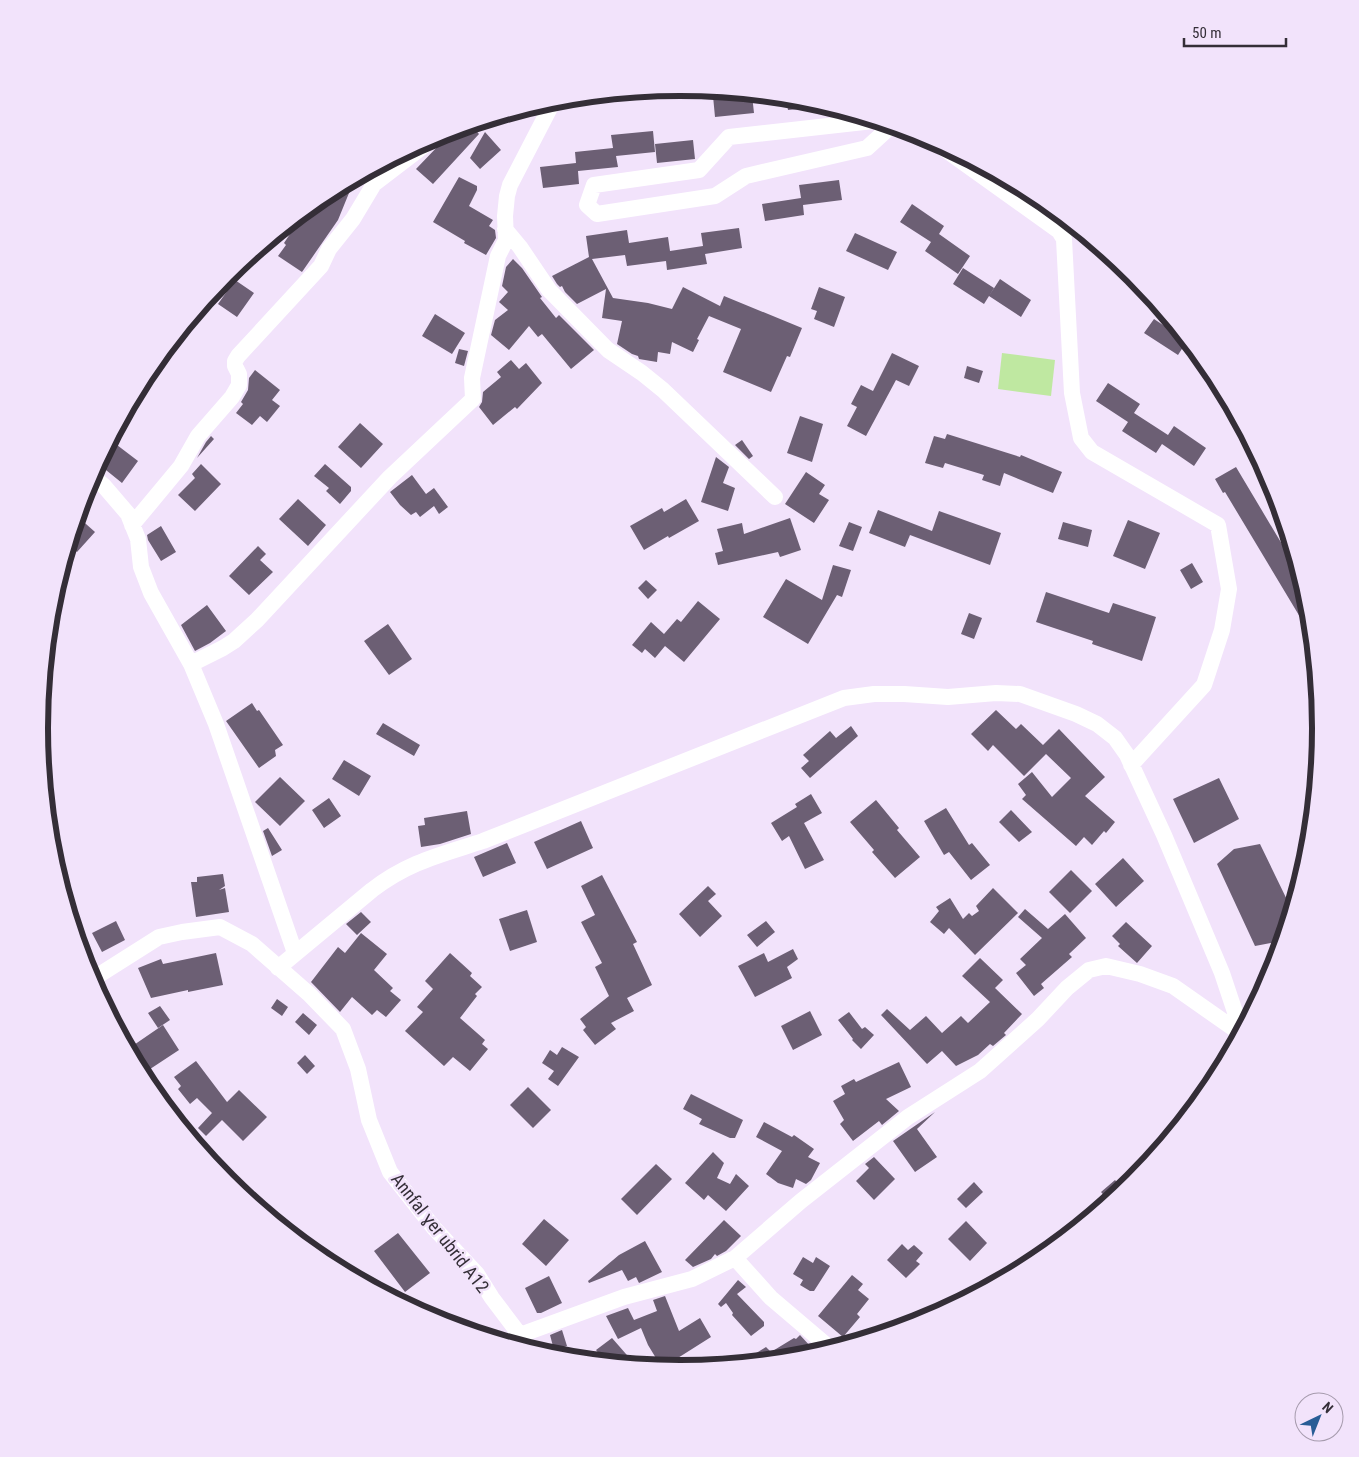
<svg xmlns="http://www.w3.org/2000/svg" width="1359" height="1457" viewBox="0 0 1359 1457" font-family="'Roboto Condensed',sans-serif">
	<style>
		.green { fill: #bfe8a1 }
		.building { fill: #6c5f74 }
		.lines { fill: none; stroke-linecap: round; stroke-linejoin: round }
		.minor { stroke: #fff; stroke-width: 16 }
		.labels { text-anchor: middle; stroke-width: 5; stroke-linejoin: round; paint-order: stroke }
		.street-label { font-size: 18px; fill: #342e37; stroke: #f2e3fb }
		.rim { fill: none; stroke: #342e37; stroke-width: 6 }
	</style>
	<rect width="100%" height="100%" fill="#f2e3fb"/>
	<path class="green" d="M1002 353 1055 360 1051 396 998 389Z"/>
	<path class="building" d="M738 94 752 95 754 113 715 117 713 96Z
		M786 98 805 100 822 105V107L788 110Z
		M827 107 834 109 849 114 828 116Z
		M471 125 479 134 433 184 416 169 439 145 442 140 441 134Z
		M653 131 655 152 616 156 618 167 578 171 579 184 543 188 540 167 576 163 575 152 613 148 611 135Z
		M485 132 501 150 480 169 470 158Z
		M693 140 695 159 657 163 655 144Z
		M459 177 477 186V190L469 206 493 220 489 226 495 230 496 238 486 255 464 243 465 241 433 222Z
		M839 180 842 200 803 205 804 215 765 221 762 204 801 198 799 185Z
		M349 182 345 192 349 193 338 220 302 272 278 256 286 245 284 243 306 210 324 196Z
		M912 204 944 226 939 234 970 256 958 274 925 251 931 242 900 222Z
		M739 228 742 248 705 254 707 264 667 270 666 261 627 266 625 255 592 259 613 298 648 303 672 309 683 287 720 306 724 296 802 328 790 357 787 356 771 392 723 372 741 329 709 316 697 339 699 340 693 352 672 342 670 354 658 352 657 362 639 359 638 356 632 354 617 344 622 321 602 318 606 289 577 304 565 292 562 286 560 287 557 284 552 276 589 257 586 236 627 230 629 243 668 237 670 251 703 246 701 233Z
		M855 233 897 252 888 270 846 251Z
		M513 259 522 268 542 297 540 298 556 318 559 315 594 350 571 369 542 334 538 337 529 326 509 350 491 335 495 320 508 310 499 302 508 292 502 286 506 267Z
		M963 268 994 288 984 304 953 284Z
		M1000 279 1031 300 1021 317 989 296Z
		M235 280 254 293 237 317 218 304Z
		M819 287 845 297 834 327 814 319 817 311 811 309Z
		M435 314 465 333 452 354 422 336Z
		M1154 319 1187 341 1178 355 1144 333Z
		M459 349 468 351 464 366 455 363Z
		M892 353 919 366 909 386 896 380 866 436 847 426 857 407 851 404 861 385 873 391Z
		M511 360 519 369 526 363 542 383 517 409 515 407 493 425 479 407 482 402 483 392 501 377 497 372Z
		M967 366 983 371 979 383 964 378Z
		M255 370 280 390 272 400 280 406 267 422 260 416 252 425 236 413 243 404 241 402 248 390 249 378Z
		M1108 383 1140 404 1134 413 1168 435 1174 426 1206 448 1194 466 1162 444 1156 453 1122 431 1128 422 1096 401Z
		M800 416 823 424 812 462 787 453Z
		M360 423 383 444 361 468 338 447Z
		M947 434 1020 457 1021 455 1062 472 1053 493 1004 473 1000 486 982 480 984 475 945 463 943 468 925 463 934 436 945 439Z
		M211 436 214 439 197 458 206 442Z
		M742 440 753 456 749 459 735 445Z
		M117 445 138 461 122 483 101 466Z
		M716 457 729 467 723 483 735 488 728 511 701 502Z
		M201 464 221 484 195 511 178 495 195 478 192 474Z
		M325 464 351 487V491L340 504 326 491 329 488 314 476Z
		M1236 467 1298 571 1309 612 1300 617 1225 492 1223 493 1215 479Z
		M806 472 825 485 819 494 829 500 814 523 785 504Z
		M412 475 426 494 434 488 448 507 439 514 434 506 420 517 416 512 411 515 400 505 390 492Z
		M298 499 326 525 308 546 279 519Z
		M686 499 699 521 669 538 668 536 644 550 630 526 662 508 664 512Z
		M878 510 932 531 939 511 1001 533 990 565 910 535 905 547 869 533Z
		M77 516 95 532 77 552 69 545Z
		M790 518 801 550 780 557 778 552 718 565 715 553 723 551 717 529 742 523 744 534Z
		M1128 520 1160 533 1145 569 1113 556Z
		M849 522 862 527 853 551 839 546Z
		M1063 522 1092 530 1088 547 1058 539Z
		M161 526 176 552 161 561 148 540 147 535Z
		M258 546 266 554 260 560 273 572 249 595 229 576Z
		M1192 563 1203 582 1191 589 1180 570Z
		M833 565 851 570 842 597 837 595 808 644 763 617 786 579 822 600Z
		M646 580 657 590 648 599 638 588Z
		M1046 592 1109 613 1113 603 1156 617 1142 661 1092 644 1093 641 1036 622Z
		M698 601 720 619 684 662 665 646 655 658 645 649 642 653 632 645 651 622 664 634 677 619 681 622Z
		M207 605 226 631 210 643 195 651 181 625Z
		M969 613 982 618 974 639 961 634Z
		M388 624 412 659 389 675 364 641Z
		M252 703 257 711 259 710 283 745 275 750 276 756 259 768 226 721Z
		M996 710 1016 729 1021 724 1043 745 1059 729 1105 777 1085 796 1115 822 1106 833 1104 831 1092 845 1084 837 1076 846 1022 799 1026 795 1018 784 1032 772 1052 797 1071 778 1046 754 1024 776 993 745 988 751 971 734Z
		M383 723 420 745 414 756 376 734Z
		M851 726 858 736 810 778 801 768 809 761 803 755 830 731 836 738Z
		M344 760 371 776 359 796 332 779Z
		M280 777 305 801 280 826 255 802Z
		M1219 778 1239 819 1194 843 1173 799Z
		M811 794 822 813 804 823 824 860 805 869 789 836 782 841 771 823 797 807 795 804Z
		M329 798 341 816 324 828 312 810Z
		M876 800 899 828 897 830 920 857 895 878 872 852 874 850 850 822Z
		M946 808 969 845 972 843 990 865 971 880 949 852 944 855 924 821Z
		M1011 810 1032 832 1019 842 999 822Z
		M467 811 471 834 440 844 421 847 418 826 425 825 424 818Z
		M581 821 593 848 547 869 534 842Z
		M268 828 282 850 272 856 263 831Z
		M507 843 516 863 483 877 474 857Z
		M1260 844 1291 908 1282 941 1255 946 1217 864 1234 849Z
		M1123 858 1144 881 1116 907 1095 884Z
		M1071 870 1092 891 1070 913 1049 892Z
		M223 874 225 886 219 890 225 888 229 912 196 917 191 882H197V877Z
		M602 875 637 942 633 944 652 985 627 998 634 1011 611 1023 616 1029 595 1045 583 1030 586 1027 580 1019 609 996 595 967 602 963 581 922 595 915 581 886Z
		M708 886 716 894 708 901 722 916 700 937 679 914Z
		M993 888 1018 913 975 955 949 928 944 934 930 922 939 911 936 907 950 898 963 919 969 913 972 916 979 911 976 906Z
		M1025 909 1048 929 1065 914 1086 938 1069 954 1072 957 1041 984 1044 988 1034 996 1016 973 1026 965 1020 959 1042 938 1018 917Z
		M527 910 537 942 510 951 499 919Z
		M361 912 371 922 357 935 346 924Z
		M116 921 125 940 102 952 92 933Z
		M766 921 775 932 757 947 747 935Z
		M1126 922 1152 946 1137 963 1118 946 1120 944 1112 936Z
		M361 933 387 954 374 970 393 988 390 991 401 1000 386 1017 377 1010 372 1015 352 997 340 1012 311 982 338 947 345 953Z
		M793 949 798 959 787 967 792 978 755 997 738 966 764 953 768 962Z
		M216 953 223 985 188 992V990L151 998 138 968 161 959 163 964Z
		M450 953 472 973 470 976 482 987 475 994 477 996 460 1018 485 1040 482 1044 488 1049 470 1071 453 1057 444 1066 405 1031 423 1012 417 1007 433 989 425 981Z
		M980 958 1003 980 995 988 1022 1014 1004 1033 1006 1035 993 1046 990 1044 978 1055 956 1066 942 1051 927 1064 881 1015 887 1009 910 1030 926 1016 942 1033 961 1016 968 1023 990 1002 962 976Z
		M277 999 288 1007 282 1016 271 1008Z
		M160 1006 170 1020 158 1028 148 1013Z
		M810 1011 822 1035 793 1050 781 1026Z
		M849 1012 862 1029 865 1027 874 1035 861 1049 852 1040 853 1039 838 1020Z
		M303 1013 317 1025 309 1035 295 1022Z
		M163 1025 179 1050 141 1075 128 1049Z
		M562 1047 579 1057 558 1086 548 1079 554 1071 542 1063 550 1050 557 1055Z
		M305 1055 315 1066 307 1074 297 1063Z
		M196 1061 227 1102 239 1090 267 1117 243 1141 222 1120 206 1136 198 1128 212 1113 197 1098 190 1104 178 1089 181 1086 174 1077Z
		M899 1062 911 1087 886 1099 899 1111 882 1125 879 1121 853 1141 840 1124 844 1120 833 1101 845 1094 841 1086 854 1079 856 1082Z
		M528 1087 551 1110 533 1128 510 1105Z
		M691 1094 743 1120 735 1138H730L699 1124 702 1119 683 1109Z
		M935 1112 917 1129 937 1157 915 1172 893 1141Z
		M764 1122 792 1137 794 1135 814 1149 808 1157 820 1163 811 1180 806 1184 796 1179 793 1188 778 1183 766 1174 782 1151 756 1137Z
		M713 1152 724 1163 717 1178 730 1184 736 1174 749 1186 726 1211 708 1195 704 1200 685 1183Z
		M874 1157 895 1179 874 1200 856 1181 869 1168 865 1164Z
		M656 1164 672 1179 637 1215 621 1199Z
		M1115 1180 1123 1189 1109 1201 1101 1192Z
		M974 1182 983 1192 966 1208 957 1199Z
		M544 1219 569 1240 546 1266 522 1244Z
		M724 1220 741 1236 726 1251 717 1256 715 1254 711 1259 693 1267 685 1260Z
		M966 1221 987 1243 970 1261 948 1239Z
		M398 1233 430 1273 405 1292 374 1251Z
		M645 1241 662 1272 639 1283 636 1277 628 1281 622 1270 589 1283 588 1281 619 1255Z
		M902 1244 908 1250 914 1245 923 1253 916 1261 920 1264 906 1278 887 1260Z
		M803 1257 813 1263 816 1257 830 1266 814 1291H810L800 1285 803 1280 793 1274Z
		M852 1275 863 1284 858 1290 869 1299 857 1314 860 1317 843 1337 818 1316Z
		M549 1276 562 1303 541 1313H537L525 1288Z
		M738 1280 746 1287 737 1294 764 1322V1326L751 1336 732 1315 733 1313 726 1303 721 1307 718 1304Z
		M665 1296 679 1331 700 1318 711 1337 662 1368 648 1345 641 1328 618 1339 606 1316 628 1308 634 1320 657 1311 653 1300Z
		M562 1330 567 1346 554 1350 550 1335Z
		M800 1335 811 1347 800 1354 799 1352 789 1359 740 1363 766 1347 771 1352 794 1338 796 1339Z
		M612 1338 626 1354 636 1365 593 1361 600 1355 596 1350Z"/>
	<g class="lines">
		<path class="minor" d="M873 121 729 137 699 170 594 185 587 205 597 214 715 196 746 176 867 148 891 126
			M936 143 1059 231 1064 239 1072 393 1081 438 1092 452 1218 525 1229 589 1222 630 1204 685 1131 765
			M505 229 520 247 549 290 608 350 642 373 663 390 775 497
			M92 476 104 486 128 514 138 539 141 567 151 593 191 664 216 724 295 953
			M132 525 181 466 198 436 232 397 239 385V374L235 366V361L238 356 321 266 329 249 353 219 374 184 425 145 432 138
			M191 664 223 648 234 641 257 620 390 477 473 399 472 378 498 256 506 240 505 216 507 196 510 185 554 100
			M278 968 372 890C408 862 440 855 483 841L844 698 874 694H904L948 697 996 693 1020 694 1076 714 1097 724 1115 738 1127 755 1164 835 1222 973 1241 1030
			M93 983 99 975 159 937 182 932 220 927 252 944 309 994 343 1029 358 1069 369 1120 390 1172 434 1228 477 1274 492 1298 520 1335 525 1348
			M735 1258 771 1298 831 1349
			M520 1335 624 1297 692 1279 735 1258 801 1201 908 1117 980 1071 1038 1019 1067 988 1089 970 1106 966 1140 974 1173 986 1240 1033"/>
	</g>
	<g class="labels">
		<g class="street-label">
			<text transform="translate(440 1233) rotate(52)" y="6">Annfal ɣer ubrid A12</text>
		</g>
	</g>
	<path d="M0 0H1359V1457H0ZM48 728a632 632 0 1 1 1264 0a632 632 0 1 1-1264 0Z" fill="#f2e3fb" fill-rule="evenodd"/>
	<path class="rim" d="M48 728a632 632 0 1 1 1264 0a632 632 0 1 1-1264 0Z"/>
	<g transform="translate(1319 1417) rotate(43)"><circle r="24" fill="#f2e3fb" stroke="#a69bad"/>
	<path d="M0-4L9 19L0 12L-9 19Z" fill="#285d96"/>
	<text y="-8" font-size="14" font-weight="bold" text-anchor="middle" fill="#342e37">N</text>
	</g>
	<path d="M1184 38v8h102v-8" fill="none" stroke="#342e37" stroke-width="2.5"/>
	<text x="1192" y="38" font-size="15" fill="#342e37" stroke="#f2e3fb" stroke-width="4" paint-order="stroke">50 m</text>
</svg>
